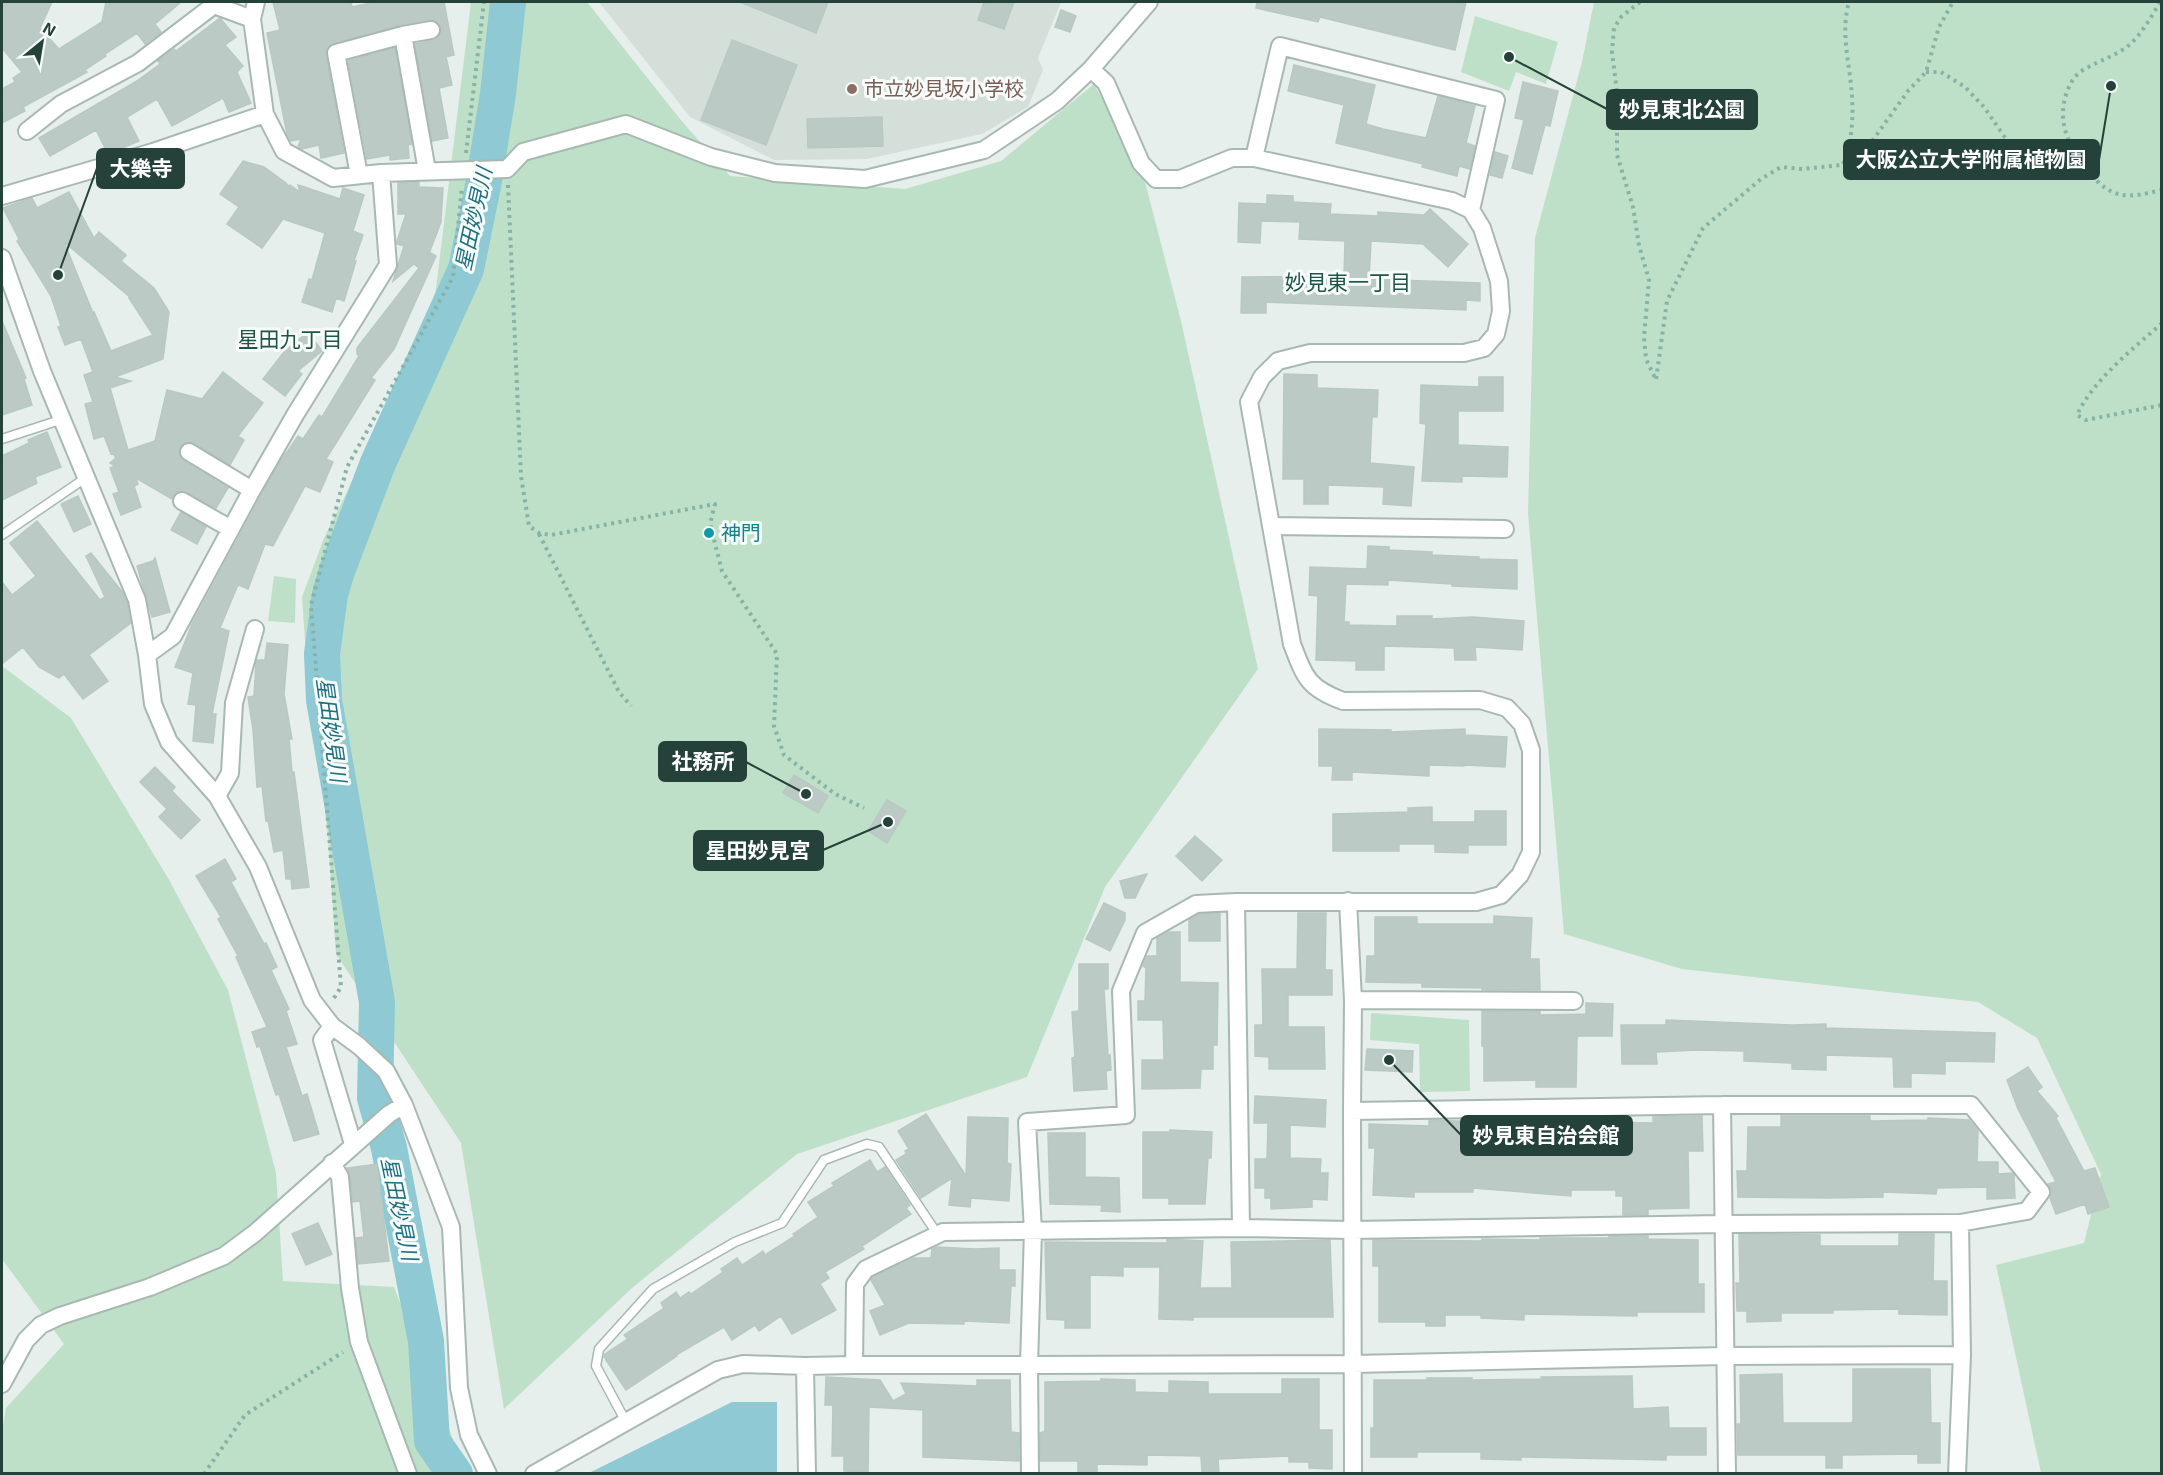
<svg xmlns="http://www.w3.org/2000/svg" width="2163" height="1475" viewBox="0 0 2163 1475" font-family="'Exo 2','Noto Sans JP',sans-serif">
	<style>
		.built { fill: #d4dfda }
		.green { fill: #bfe0c8 }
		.water { fill: #8ec9d4 }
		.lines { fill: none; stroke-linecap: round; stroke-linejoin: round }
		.river { stroke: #8ec9d4; stroke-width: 36 }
		.building { fill: #bbcac4; stroke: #b8c9c2; stroke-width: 1.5; fill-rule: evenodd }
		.lane-casing { stroke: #a8b8b2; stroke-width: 11 }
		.street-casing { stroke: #a8b8b2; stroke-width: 20 }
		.path { stroke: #86b3a5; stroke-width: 4; stroke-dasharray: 3 4.5; stroke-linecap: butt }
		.lane { stroke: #fff; stroke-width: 8 }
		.street { stroke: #fff; stroke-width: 16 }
		.education-dot { fill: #8d6e63; stroke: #f7fbf9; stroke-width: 2 }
		.culture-dot { fill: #0f9aa8; stroke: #f7fbf9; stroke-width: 2 }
		.labels { text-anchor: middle; stroke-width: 6; stroke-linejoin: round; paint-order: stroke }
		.education-label { font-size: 20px; fill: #785e54; stroke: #f7fbf9; text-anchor: start }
		.culture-label { font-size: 20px; fill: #0d838f; stroke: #f7fbf9; text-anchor: start }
		.water-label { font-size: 21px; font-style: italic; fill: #1c6f80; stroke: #f7fbf9 }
		.neighbourhood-label { font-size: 21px; fill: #1f5548; stroke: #f7fbf9 }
		.leader { fill: none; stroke: #24423a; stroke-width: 2 }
		.callout-dot { fill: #24423a; stroke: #f7fbf9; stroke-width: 2 }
		.callout { fill: #24423a; stroke: #24423a; stroke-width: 2 }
		.callout-label { font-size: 21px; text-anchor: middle; font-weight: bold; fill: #fff }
	</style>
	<rect width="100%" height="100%" fill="#e6efeb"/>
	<path class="built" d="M599 2H1061L1038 58 1043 70 1028 107 982 134 867 159 774 160 690 117Z"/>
	<path class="green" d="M471 2H587L680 119 730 176 905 189 1001 161 1094 84 1143 174 1181 321 1258 669 1105 887 1027 1077 797 1154 632 1288 504 1409 461 1143 336 954 328 836 306 656 302 597 324 538 432 321Z
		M1594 2H2161V1473H2041L1996 1265 2084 1243 2101 1174 2037 1038 1978 1002 1682 969 1564 934 1528 513 1535 238 1582 62Z
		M1475 16 1558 42 1546 84 1516 72 1509 91 1461 72Z
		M274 576 296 579 295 623 268 621Z
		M2 666 71 718 168 878 228 990 276 1173 283 1281 394 1287 466 1473H2V1430L6 1408 64 1344 2 1259Z
		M1371 1013 1469 1020 1470 1091 1420 1092 1419 1044 1370 1040Z"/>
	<path class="water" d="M732 1402H777V1473H589Z"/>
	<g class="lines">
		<path class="river" d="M455 1474 432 1441 426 1341 389 1148 375 1098 377 1002 324 700 322 654 330 594 337 571 378 463 466 269 483 186 498 94 508 2"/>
	</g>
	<path class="building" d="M2 2H52L40 28 59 49 102 22 106 2H181L155 24 161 32 145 44 137 33 105 54 106 56 85 70 87 72 23 107 25 111 2 123V89L15 82 13 78 22 72 2 48Z
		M273 2H351L352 7 375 2H444L454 55 446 57 452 85 439 88 448 138 432 141 415 44 433 40 441 34 439 24 430 20 400 25 329 45 326 55 344 153 321 158 319 145 302 149 298 147 301 139 291 141 287 134 267 33 280 30Z
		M740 2H828L816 33Z
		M984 2H1014L1004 29 978 20Z
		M1257 2H1466L1455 50 1320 17 1318 22 1256 8Z
		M1061 10 1076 16 1070 32 1055 27Z
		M220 18 236 37 225 45 243 66 237 72 251 103 229 112 223 98 172 126 157 99 127 117 139 141 108 154 96 130 50 156 39 138 137 81 160 64 158 61 174 49 176 51Z
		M732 40 797 65 766 145 701 120Z
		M395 48 412 144 408 145 409 158 390 160V155L367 159 348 61Z
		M1294 65 1375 85 1366 124 1383 129 1426 138 1438 96 1475 106 1466 143 1475 146 1470 169 1459 166 1457 176 1422 167 1423 164 1336 143 1344 105 1288 91Z
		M1523 82 1558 91 1550 126 1545 125 1532 174 1512 168 1524 120 1515 118Z
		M882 117 883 146 808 148 807 119Z
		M1495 152 1508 156 1502 178 1490 175Z
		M243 161 264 167 286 183 288 186 290 185 300 192 298 185 340 199 343 188 364 195 353 231 363 235 354 261H356L344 301 336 298 332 312 302 302 309 279 312 280 325 233 283 219 262 248 227 224 239 207 220 194Z
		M419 182V187L443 188 441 222 428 256 431 253 436 256 394 349 371 378 375 380 326 459 333 462 320 492 305 486 273 546 265 544 248 589 239 585 237 587 220 628 229 631 212 714H216L213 743 193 741 196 705 188 704 193 673 175 667 192 624 276 468 298 436 303 439 319 415 322 417 359 356 357 354V348L419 268 414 264 393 281 404 246 397 244V241L406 214H398V183Z
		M69 192 94 238 99 232 126 255 121 261 154 288 169 312 163 359 115 377 131 381 110 388 128 450 155 441 167 390 202 399 223 372 263 403 238 436 244 440 230 465 194 443H184L180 447 179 452 183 461 228 488 216 508 183 491 176 492 172 499 136 478 138 484 134 486 141 507 121 515 113 494 119 492 110 468 115 466 110 463 116 458 113 453 111 454 104 436 94 439 85 404 93 402 84 375 93 372 81 339 65 345 58 327 61 326 51 296 17 241 19 239 3 208 32 198 37 208ZM64 242 131 298H129L153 335 111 351 94 312 93 313Z
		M1267 195 1293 196V202L1331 204 1330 214 1378 216V212L1424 215 1430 209 1468 244 1448 267 1423 244 1371 241 1369 279 1480 283V301L1466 300V310L1266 302V313H1241L1242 277 1344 276 1345 241 1299 239 1300 222 1261 221 1260 243 1238 242 1239 203 1267 204Z
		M2 321 26 378 24 379 32 405 2 415Z
		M308 332 322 351 298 371 302 374 285 396 263 379 284 352Z
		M1284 374 1317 375V388L1378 390 1377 417H1372L1370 463 1414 467 1411 506 1383 504 1384 487 1328 485V504H1304V479H1283Z
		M1479 377H1503V411H1458V445L1508 447 1507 477 1462 476V482L1422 481 1426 424 1420 423 1421 385 1479 387Z
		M47 432 61 467 35 477 37 483 2 500V456L29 443 28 440Z
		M78 496 91 524 74 532 61 504Z
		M181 512 206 527 197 544 171 530Z
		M37 521 100 600 105 597 86 556 91 553 123 593 127 603 131 623 89 655 108 681 83 699 64 674 59 678 39 667 23 647 2 664V582L12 595 36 576 10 543Z
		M1368 546 1389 547V550L1432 552V555L1479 557V559L1517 560V589L1452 586V584L1388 580V585L1346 584 1344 622H1349V625L1397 626V616H1432V619L1473 617 1524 621 1522 650 1475 647 1476 660H1455L1454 648 1384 646V670H1356V661L1316 660 1318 596 1309 595 1310 567 1367 569Z
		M155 558 170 612 152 617 137 566 153 561Z
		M267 643 288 645 284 694 292 739H289L292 772H294L309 887 292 889 291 879H286L283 850 274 852 268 820 266 821 262 786 257 787 253 730 248 697 254 696 256 663 257 660H265Z
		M1319 729 1391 730V732L1465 729V735L1507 737 1505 767 1464 765V766L1429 765V776L1352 772V780H1332L1333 766H1319Z
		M155 767 175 787 172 791 200 820 181 839 159 817 167 809 140 782Z
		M794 775 828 796 818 813 783 793Z
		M887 800 906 811 887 843 868 831Z
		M1432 807V822H1475V811H1506V845H1468V853L1435 852V844H1399V851H1333V814L1408 812V808Z
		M1195 836 1222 860 1202 881 1176 856Z
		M225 859 236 879 231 882 264 944 266 943 277 967 271 970 289 1009 286 1011 297 1044 286 1047 302 1096 307 1094 319 1134 294 1141 279 1094 276 1095 260 1046 257 1047 252 1032 267 1027 236 957 238 956 218 919 221 917 196 876Z
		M1147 874 1135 898H1125L1120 881Z
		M1104 903 1125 913V920L1110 951 1086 939Z
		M1220 913V941H1189V920L1199 914Z
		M1298 913H1326L1325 970H1332V995H1288V1027H1324L1325 1069H1269V1057L1255 1056V1025H1263L1262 969H1297Z
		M1494 916 1532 918 1530 959H1539L1540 990H1482L1483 988 1422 987V983L1366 982 1367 956H1375V917H1417V924H1494Z
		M1169 932H1180V982L1218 983 1217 1045H1213V1069H1201L1200 1088 1142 1089V1060H1164L1163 1020H1138V1001H1145L1146 968 1143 966 1147 956H1157V938Z
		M1079 964H1108V989H1104L1108 1056 1110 1055 1111 1070 1106 1071 1107 1089 1074 1091 1072 1058 1075 1057 1072 1012 1079 1011Z
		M1586 1003 1613 1004 1612 1036H1579L1577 1037 1576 1087H1536V1080L1484 1081V1046H1482V1011H1540V1015L1586 1014Z
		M1666 1020 1792 1025 1826 1024V1028L1995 1033 1994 1062 1945 1061V1074L1911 1073V1087H1894L1893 1057 1826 1055V1070L1792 1069V1063L1744 1061V1051L1697 1050 1656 1052 1657 1064H1622L1621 1025H1666Z
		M1367 1049 1413 1051 1412 1072 1365 1070Z
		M2028 1067 2042 1087 2037 1091 2058 1116 2056 1118 2084 1171 2095 1168 2109 1207 2088 1214 2085 1204 2056 1214 2050 1198 2051 1190 2048 1184 2056 1182 2018 1109 2007 1080Z
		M1255 1096 1326 1100 1325 1127 1290 1125V1158L1321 1159 1320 1173H1328L1327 1200 1312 1199V1207L1271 1209V1198H1265V1188H1255V1159H1267L1268 1123H1254Z
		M926 1114 966 1176 968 1117 1008 1118 1007 1163 1011 1164 1009 1201 971 1198 970 1207 949 1205 952 1178 921 1198 896 1160 906 1154 905 1151 909 1149 898 1131Z
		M1702 1116 1703 1151H1688L1689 1208 1648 1209V1215H1623V1196H1616V1190H1571V1196L1473 1188V1192H1414V1197L1373 1195 1375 1148H1369V1124L1429 1126V1120L1485 1122V1119H1510L1509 1132 1545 1133V1120L1596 1124V1122L1653 1123V1117Z
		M1781 1116H1870V1121L1928 1120V1118L1969 1120 1978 1131 1977 1162H1998V1174L2013 1173 2014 1176 2015 1198 1987 1199V1187L1937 1188 1936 1194 1883 1192V1197L1828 1198 1738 1197 1737 1171H1747L1748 1127H1781Z
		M1170 1130 1212 1132 1211 1158H1208L1205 1204H1169V1198H1143V1132H1170Z
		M1048 1133H1085V1177L1119 1178 1120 1212 1101 1211 1102 1205 1050 1204Z
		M870 1160 877 1172 885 1167 910 1205 906 1208 911 1214 862 1246 864 1249 825 1272 829 1278 820 1284 836 1310 792 1334 781 1316 759 1331 755 1325 732 1340 724 1327 676 1355 677 1356 626 1390 604 1357 605 1354 628 1339 624 1335 664 1308 661 1303 676 1292 680 1298 689 1292 691 1294 723 1272 721 1269 737 1258 742 1265 763 1251 765 1255 795 1236 793 1234 818 1217 808 1202 834 1186 832 1183Z
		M377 1164 389 1261 358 1264 356 1238 364 1237 360 1201 353 1202 350 1176 347 1168Z
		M318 1223 332 1254 306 1265 292 1234Z
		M1739 1234 1820 1235V1246H1899V1234H1934L1933 1281H1947V1315L1899 1314V1309L1833 1310V1313H1781V1321L1747 1322V1311H1737L1736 1283H1740Z
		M1609 1236H1648V1239L1698 1240V1284H1704V1312H1637V1316L1524 1314V1320L1481 1318V1315H1445V1326H1426V1322H1379V1266H1373V1240L1482 1241V1239L1540 1240V1238H1609Z
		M1167 1239 1203 1241 1200 1288H1232L1231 1242 1330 1240 1333 1317H1193V1320L1159 1319 1160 1267H1123V1276L1090 1275V1328H1065V1320L1047 1319 1045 1242 1167 1243Z
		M937 1247 975 1249 999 1248V1270H1015V1286H1011L1009 1323 964 1321V1324L909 1323 880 1335 870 1311 885 1305 871 1280 873 1277 914 1258H931L932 1249Z
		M1853 1369H1930L1931 1423H1940V1463H1918V1454L1842 1455V1468H1826V1455H1738L1737 1424H1741L1740 1375 1782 1374 1783 1423H1850L1853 1422Z
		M1632 1376 1633 1409 1668 1407 1669 1428H1706V1455H1666V1460L1521 1457V1460L1481 1459V1452H1417V1457H1371V1428H1374V1380H1427V1378H1472V1380L1541 1379V1377Z
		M826 1377 880 1380 893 1401 906 1394 901 1383 977 1386V1380H1010L1011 1432 1019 1433V1461L923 1457V1410L869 1407 868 1472 844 1471V1456H832L833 1405H825Z
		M1101 1379 1135 1380V1392L1169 1393V1381L1208 1382V1394H1282V1379H1319V1430H1332V1469L1309 1468V1462H1289V1456L1218 1459 1219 1473H1202L1201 1456 1147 1455V1465L1097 1464V1473H1078V1461H1040V1433L1045 1431V1382L1101 1381Z"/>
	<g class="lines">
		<defs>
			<path id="lane" d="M2 439 63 419
				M2 535 87 477
				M626 1422 596 1366 599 1349 653 1289 735 1242 782 1223 824 1160 867 1144 879 1147 938 1235"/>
			<path id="street" d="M1149 2 1091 69 1106 83 1141 163 1156 179H1180L1232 158H1254L1452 201 1471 210 1482 228 1499 281 1501 311 1496 334 1484 348 1464 353H1310L1278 361 1262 377 1249 402 1292 644C1305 678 1308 688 1343 701L1480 700 1507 708 1522 724 1531 750V852L1520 875 1501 895 1476 902H1236L1196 904 1145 933 1121 991 1126 1115 1027 1122 1033 1231 1029 1365H854L855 1284 866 1269 943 1232 1241 1228
				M252 19 256 2
				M403 35 431 30
				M27 131 61 104 138 63 214 5 252 19 265 114
				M1254 158 1280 46 1496 100 1471 210
				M359 175 336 53 403 35 427 171
				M2 196 153 152 265 114 284 151 333 178 381 173 507 169 523 152 626 124 711 157 775 173 865 179 984 150 1057 101 1091 69
				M2 258 42 371 137 600 147 655 153 704 169 742 217 796 258 867 312 1000 332 1026 359 1046 386 1071 404 1105 451 1227 459 1388 469 1435 488 1474
				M189 452 252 490
				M182 501 231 529
				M1272 526 1505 529
				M147 655 173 636 252 490 295 415 388 265 381 173
				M217 796 230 773 234 703 255 629
				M1236 902 1241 1228 1351 1230 1722 1224 1960 1223
				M1353 1000 1574 1001
				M332 1026 322 1040 353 1144
				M1722 1105 1727 1474
				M1352 1111 1353 1474
				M332 1163 340 1177 350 1288 359 1342 408 1474
				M2 1384 26 1340 41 1325 60 1316 150 1287 224 1256 255 1233 389 1114 404 1105
				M534 1474 718 1370 743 1364 805 1366
				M807 1474 805 1366 854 1365
				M1030 1474 1029 1365 1353 1364 1725 1356 1962 1355 1960 1223 2027 1211 2041 1192 1971 1105H1722L1352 1111 1353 1000 1348 901
				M1957 1474 1962 1355"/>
		</defs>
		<use href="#lane" class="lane-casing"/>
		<use href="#street" class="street-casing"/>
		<path class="path" d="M1640 2 1621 17 1614 28 1612 52 1617 92V155L1633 207 1639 245 1649 280 1644 337 1646 359 1656 380 1667 301 1703 228 1761 179 1781 167 1802 169 1842 165 1865 151 1908 91 1926 72 1939 27 1953 2
			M2160 2C2152 16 2141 35 2128 46 2114 57 2098 61 2083 70 2075 75 2070 83 2067 92 2056 121 2069 148 2088 171 2113 201 2127 198 2162 190
			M1926 72H1941L1965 87 1984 107 2015 152 2030 164 2051 167 2075 156
			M466 153 484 2
			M1843 164C1853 139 1854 112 1851 85 1848 57 1841 30 1849 2
			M508 185 521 476 529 526 539 533 551 535 715 504 710 524 722 571 777 654 774 726 784 755 835 794 864 808
			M2162 323C2133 349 2093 380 2077 415L2086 420 2162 405
			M539 534 619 692 631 706
			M334 998 341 987 311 605 347 467 453 277 462 187
			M204 1474 245 1415 343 1352"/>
		<use href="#lane" class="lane"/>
		<use href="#street" class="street"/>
	</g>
	<circle class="education-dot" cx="852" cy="89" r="6"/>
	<circle class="culture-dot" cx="709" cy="533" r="6"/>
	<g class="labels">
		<g class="education-label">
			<text x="864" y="96">市立妙見坂小学校</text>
		</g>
		<g class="culture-label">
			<text x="721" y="540">神門</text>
		</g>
		<g class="water-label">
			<text transform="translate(474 219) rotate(-78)" y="7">星田妙見川</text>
			<text transform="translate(331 730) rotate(82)" y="7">星田妙見川</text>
			<text transform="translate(399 1209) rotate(78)" y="7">星田妙見川</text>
		</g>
		<g class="neighbourhood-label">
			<text x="1348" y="290">妙見東一丁目</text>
			<text x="290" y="347">星田九丁目</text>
		</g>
	</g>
	<path class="leader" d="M1509 57L1607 109M2111 86L2099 160M58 275L97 168M806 794L746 762M888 822L823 850M1389 1060L1461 1135"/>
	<g class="callout-dot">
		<circle cx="1509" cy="57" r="6"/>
		<circle cx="2111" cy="86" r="6"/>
		<circle cx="58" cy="275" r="6"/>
		<circle cx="806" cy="794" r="6"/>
		<circle cx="888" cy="822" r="6"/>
		<circle cx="1389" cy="1060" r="6"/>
	</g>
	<g class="callout">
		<rect x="1607" y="90" width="150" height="39" rx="6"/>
		<rect x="1844" y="140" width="255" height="39" rx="6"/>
		<rect x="97" y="149" width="87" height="39" rx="6"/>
		<rect x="659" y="742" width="87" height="39" rx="6"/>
		<rect x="694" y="831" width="129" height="39" rx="6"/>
		<rect x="1461" y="1116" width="171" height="39" rx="6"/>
	</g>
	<g class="callout-label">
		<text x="1682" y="117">妙見東北公園</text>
		<text x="1971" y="167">大阪公立大学附属植物園</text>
		<text x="141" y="176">大樂寺</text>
		<text x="703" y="769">社務所</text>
		<text x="758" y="858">星田妙見宮</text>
		<text x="1546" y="1143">妙見東自治会館</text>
	</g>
	<rect width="2163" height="1475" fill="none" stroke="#24423a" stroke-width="6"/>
	<g transform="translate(42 42) rotate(30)" stroke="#f7fbf9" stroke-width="4.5" paint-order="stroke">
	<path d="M0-4.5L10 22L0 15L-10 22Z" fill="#24423a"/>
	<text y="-9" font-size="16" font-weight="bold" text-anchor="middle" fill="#24423a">N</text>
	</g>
</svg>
